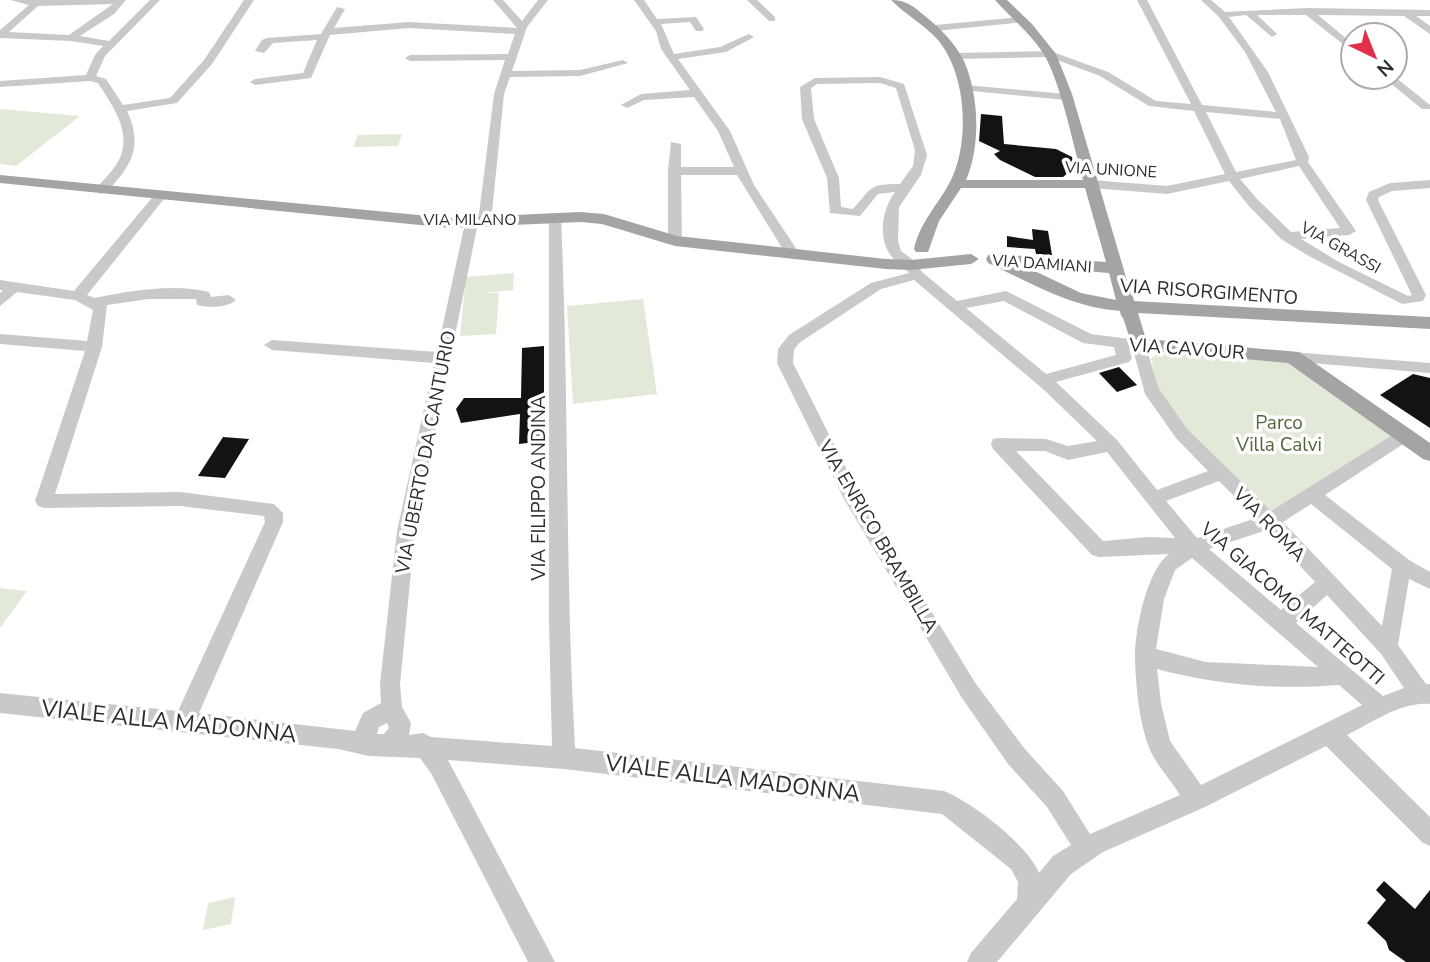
<svg xmlns="http://www.w3.org/2000/svg" width="1430" height="962" viewBox="0 0 1430 962" font-family="'Nunito Sans',sans-serif">
	<style>
		.green { fill: #e3e9d9 }
		.building { fill: #131313 }
		.lines { fill: none; stroke-linecap: round; stroke-linejoin: round }
		.minor { fill: #c9c9c9; fill-rule: evenodd }
		.major { fill: #a4a4a4; fill-rule: evenodd }
		.major-bridge { stroke: #a4a4a4; stroke-width: 17 }
		.labels { text-anchor: middle; stroke-width: 7; stroke-linejoin: round; paint-order: stroke }
		.far-street-label { font-size: 16px; fill: #2c2c2c; stroke: #fff }
		.street-label { font-size: 19px; fill: #2c2c2c; stroke: #fff }
		.park-label { font-size: 19px; fill: #53663a; stroke: #fff }
		.near-street-label { font-size: 23px; fill: #2c2c2c; stroke: #fff }
	</style>
	<rect width="100%" height="100%" fill="#fff"/>
	<path class="green" d="M0 109 80 116 16 166 0 164Z
		M402 134 398 146 353 147 358 135Z
		M514 273 513 290 484 293H499L496 334 460 336 466 277Z
		M643 299 657 394 573 404 567 306Z
		M1164 350 1291 360 1394 432V439L1267 518 1187 434 1158 392 1151 358Z
		M0 588 27 591 0 628Z
		M235 897 231 924 203 930 208 903Z"/>
	<path class="building" d="M981 114 1002 116 1004 144 1056 149 1072 157 1074 168 1063 177H1035L1000 160 994 154 1000 151 979 141Z
		M1032 229 1048 231 1052 255 1036 254 1035 249 1007 247V236L1033 240Z
		M544 346V441L519 444 520 414 461 423 456 409 464 398H521L522 348Z
		M1119 367 1137 385 1117 392 1099 373Z
		M1413 374 1430 378V428L1380 395Z
		M223 437 249 439 225 478 198 476Z
		M1384 881 1415 909 1430 890V962H1406L1389 950 1386 941 1367 923 1386 900 1376 890Z"/>
	<g class="lines">
		<path class="minor" d="M10 0H126L114 14 80 36 109 41 150 0H160L105 56 96 76 106 79 123 105 170 98 204 60 244 0H254L212 64 177 103 127 111C139 137 137 157 118 179 113 185 108 191 101 194L95 190C102 181 110 174 116 165 135 136 114 108 98 83L90 81 0 87V81L86 75 95 55 103 46 71 41 0 38V30L29 5ZM113 4 69 35 9 32 38 6Z
			M493 0H503L522 21 538 0H548L527 27 512 71 580 70 623 60 628 63 580 76 510 77 504 94 491 222 484 226 478 223 415 531 400 684 402 707 411 723 409 735 423 733 431 737 552 746 549 623V217L555 213 561 217C569 394 565 571 575 748L944 791C973 803 1027 844 1039 873L1053 856 1071 845 1047 807 1008 764 962 698 844 499 777 363 778 349 789 335 871 283 909 273C904 266 898 264 892 257 877 239 882 209 895 192L878 194 860 216 830 213 827 178 802 119 800 87 815 78 880 77 904 84 927 155 921 175 899 207 898 241 901 251 916 262 922 272 957 301 1006 291 1091 334 1144 341 1159 389 1188 430 1271 511 1399 431H1411L1413 435 1411 439 1325 495 1409 560 1430 572V589L1409 579 1398 645 1426 684H1430V704C1402 701 1371 723 1347 735L1430 817V846L1422 842 1326 746 1205 807 1103 852 1071 874 997 962H967L971 953 1017 899 1018 882 1011 869 942 814 564 769 448 760 555 962H528L431 773 420 758 369 756 338 749 0 713V693L178 711 265 522 264 516 180 506 44 508 38 506 35 501 85 351 0 344V334L87 341 93 310 75 300 17 292 0 306V293L3 290H0V280L74 291 156 193 160 192 166 196 164 199 87 295 94 298C129 291 174 283 209 292L211 297 229 295 236 300C228 308 208 308 197 305L196 299H149L107 305 102 347 55 494 180 492 274 504 283 513V522L199 713 355 731 363 713 381 703 380 684 397 531 434 363 272 350 264 345 272 340 437 352 465 223 472 219 478 222 494 94 505 60 410 61 405 58 410 55 508 54 515 34 409 28 330 35 311 78 255 85 250 82 255 79 303 73 317 40 273 43 264 53 255 51 262 40 267 38 321 34 337 7 345 9 334 28 409 22 517 28ZM880 83 896 88 915 150 913 166 900 184C868 184 872 188 853 209L841 207 839 178 814 119 811 88 817 84ZM914 280 1043 389 1097 441 1068 446 1046 439 999 438 993 439 991 444 993 449 1092 555 1099 557 1169 554C1147 569 1134 633 1135 659 1136 688 1139 723 1150 750 1157 766 1171 780 1180 795L1090 834 1063 791 1024 748 976 684 857 490 793 363 794 350 799 343 881 289ZM1004 301 1083 343 1114 347 1116 355 1046 374 966 308ZM1129 349H1133L1145 394 1176 438 1208 471 1157 490 1117 440 1056 382 1129 362 1132 358ZM1016 451H1045L1068 460 1107 452 1175 538 1148 537 1103 541ZM1219 481 1256 518 1197 538 1166 501ZM1311 504 1392 569 1382 626 1283 522ZM1267 530 1315 582 1281 610 1209 549ZM1192 558 1318 667 1206 662 1156 649 1164 599 1175 570ZM1327 595 1381 654 1404 688 1383 696 1296 623ZM1157 669C1218 685 1275 690 1339 685L1362 705 1201 785 1170 741 1161 703ZM387 723 389 728 384 734H377L379 727Z
			M634 0H644L657 19 696 17 704 29 702 31H696L690 22 661 24 674 54 720 47 749 34 754 37 726 52 678 59 730 131 754 185 799 253 797 256H787L737 175H681L682 241 675 245 668 241V171L671 142 681 144V167H734L718 131 694 97 644 100 627 108 621 105 641 94 690 90 661 49 656 31Z
			M747 0H757L775 17V21H769Z
			M1137 0H1147L1202 105 1276 112 1245 52 1219 17 1201 0H1211L1225 12 1307 8 1430 10V16H1416L1430 26V34L1404 16 1318 15 1353 44V52L1306 15H1257L1277 34 1272 37 1246 15 1229 17 1268 72 1309 157 1308 162 1356 231 1349 235 1301 239 1339 262 1408 296 1412 295 1366 200 1369 192 1390 183 1430 180V188L1392 191 1379 197 1378 200 1426 295 1423 301 1402 304 1307 255 1281 239 1248 205 1229 181 1167 194 1092 188 1086 184 1092 180 1167 186 1225 174 1194 111 1149 106 1100 76 1049 57 955 59 950 56 955 53 1050 51 1108 72 1156 101 1191 104ZM1206 112 1280 119 1296 160 1236 172ZM1299 166 1340 228 1291 232 1257 199 1240 179Z
			M1022 17 1027 20 1025 22 935 31 930 28 935 25Z
			M1383 77H1395L1430 105V109H1422Z
			M966 85 1066 94 1071 97 1066 100 962 90V86Z
			M1292 352 1430 363V373L1287 361 1284 357 1287 353Z"/>
		<path class="major" d="M891 0C906 0 913 6 925 16 940 28 955 43 964 61 979 95 981 146 966 180H1083C1073 145 1061 82 1043 53 1030 33 1011 18 995 0H1007L1032 24 1056 54 1072 94 1133 301 1430 317V329L1138 313 1146 339 1299 352 1430 443V461L1423 459 1288 363 1133 349 1121 311C1072 308 1031 283 988 263L986 259 988 255 994 254 1106 262 1085 188H961L939 221 928 252H916L914 249C920 221 940 203 952 178 970 138 966 72 937 39 923 24 905 14 891 0ZM1024 266 1109 273 1116 300 1081 293Z
			M0 175 450 218 580 212 604 214 677 236 886 259 911 260 971 254 979 259 971 264 911 270 886 269 675 246 602 224 580 222 450 228 0 183Z"/>
		<path class="major-bridge" d="M1125 300 1129 312"/>
	</g>
	<g class="labels">
		<g class="far-street-label">
			<text transform="translate(1111 169) rotate(3)" y="6">VIA UNIONE</text>
			<text x="470" y="225">VIA MILANO</text>
			<text transform="translate(1341 247) rotate(29)" y="6">VIA GRASSI</text>
			<text transform="translate(1042 263) rotate(4)" y="6">VIA DAMIANI</text>
		</g>
		<g class="street-label">
			<text transform="translate(1209 291) rotate(4)" y="7">VIA RISORGIMENTO</text>
			<text transform="translate(1187 348) rotate(4)" y="7">VIA CAVOUR</text>
			<text transform="translate(425 452) rotate(-79)" y="7">VIA UBERTO DA CANTURIO</text>
			<text transform="translate(538 488) rotate(-90)" y="7">VIA FILIPPO ANDINA</text>
			<text transform="translate(1270 524) rotate(46)" y="7">VIA ROMA</text>
			<text transform="translate(879 536) rotate(60)" y="7">VIA ENRICO BRAMBILLA</text>
			<text transform="translate(1293 603) rotate(41)" y="7">VIA GIACOMO MATTEOTTI</text>
		</g>
		<g class="park-label">
			<text x="1279" y="429">Parco<tspan x="1279" dy="22">Villa Calvi</tspan></text>
		</g>
		<g class="near-street-label">
			<text transform="translate(169 721) rotate(6)" y="8">VIALE ALLA MADONNA</text>
			<text transform="translate(733 778) rotate(7)" y="8">VIALE ALLA MADONNA</text>
		</g>
	</g>
	<g transform="translate(1374 56) rotate(137)"><circle r="33" fill="#ffffff" stroke="#ababab" stroke-width="2"/>
	<path d="M0-5L12 26L0 18L-12 26Z" fill="#e12f4c"/>
	<text y="-10" font-size="19" font-weight="bold" text-anchor="middle" fill="#2c2c2c">N</text>
	</g>
</svg>
